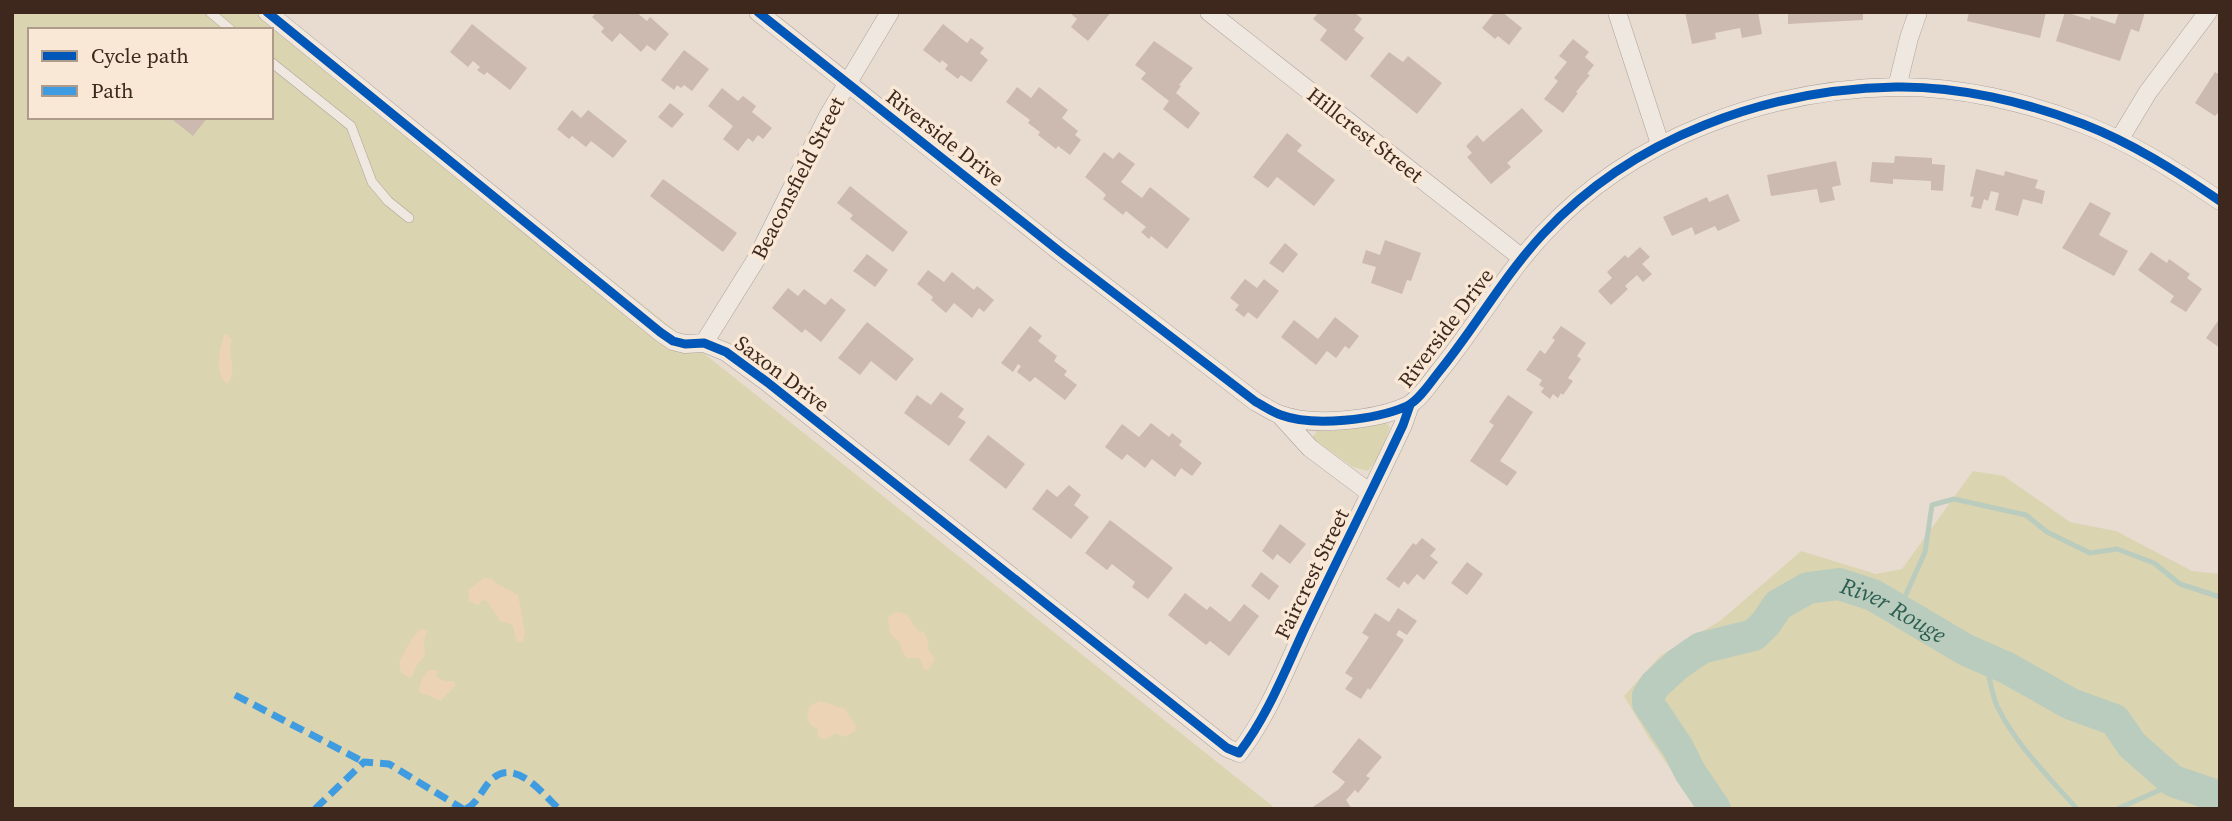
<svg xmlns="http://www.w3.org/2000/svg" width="2232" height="821" viewBox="0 0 2232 821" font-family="'Source Serif 4',serif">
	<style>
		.green { fill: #dbd4b1; fill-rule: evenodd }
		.sand { fill: #ecd3b6 }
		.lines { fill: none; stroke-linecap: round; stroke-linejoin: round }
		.stream { stroke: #baccbe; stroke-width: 5 }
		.river { stroke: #baccbe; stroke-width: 32 }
		.building { fill: #ccb9b0 }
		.service-casing { stroke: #ada198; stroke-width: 10 }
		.minor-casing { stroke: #ada198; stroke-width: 19 }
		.service { stroke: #efe8e1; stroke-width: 9 }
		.minor { stroke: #efe8e1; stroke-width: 18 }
		.quiet { stroke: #3f9ce0; stroke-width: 7; stroke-dasharray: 14 7; stroke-linecap: butt }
		.cycleway-casing { stroke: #f8e8d5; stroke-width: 13 }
		.cycleway { stroke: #0057b8; stroke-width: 9 }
		.labels { text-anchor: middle; stroke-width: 7; stroke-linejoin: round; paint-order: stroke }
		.street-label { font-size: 21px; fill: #3e281e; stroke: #f8e8d5 }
		.water-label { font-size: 23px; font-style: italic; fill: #2c5f52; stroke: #f8e8d5 }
	</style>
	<rect width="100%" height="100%" fill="#e8dcd0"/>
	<path class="green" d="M12 12H275L1276 809H12ZM30 30H271V117H30Z
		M1385 422 1390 427 1380 455 1368 471 1353 467 1312 438 1317 431H1334Z
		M1973 471 2004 476 2070 522 2116 531 2192 571 2220 574V809H1698L1649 738 1624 696 1660 656 1720 621 1801 551 1876 574 1902 569Z"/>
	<path class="sand" d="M224 335H228L232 340C226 354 239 371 227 384 213 371 220 351 224 335Z
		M484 578 492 579 494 582 518 595 525 632 523 643 516 640 513 626 507 622H501L487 601 483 600 478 605 469 601 468 590Z
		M899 612 907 615 918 631 924 632 929 645 927 647 935 659 928 670H925L919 658H907L902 651 900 642 890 634 888 618 894 613Z
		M421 629 427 631 424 641 425 655 417 665 411 678 401 673 399 662 412 638Z
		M428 670H437L436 677 444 681H454L456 685 440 701 428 695 422 694 419 690 421 681Z
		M820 701 845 709 856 726 855 732 843 737 835 733 826 739 819 738 817 728 812 726 807 719 809 706Z"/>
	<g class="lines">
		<path class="stream" d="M1899 610 1925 552 1932 505 1954 499 2026 515 2047 532 2090 553 2117 549 2154 563 2180 584 2220 597
			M1985 658C1989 674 1991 692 1997 706 2016 745 2048 776 2077 809
			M2117 809 2176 783"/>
		<path class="river" id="s1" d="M1715 809 1690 772 1678 748 1648 703V696L1655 685 1678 664 1701 648 1754 635 1766 623 1778 605 1808 588 1839 584 1873 595 1966 650 2007 668 2071 704 2115 720 2132 745 2173 781 2220 797"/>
	</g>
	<path class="building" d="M597 12H636L647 21 650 17 669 34 655 51 647 45 641 52 620 33 612 42 601 32 604 28 592 17Z
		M1069 12H1111L1088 41 1071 27 1077 19Z
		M1319 12H1354L1362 19 1354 30 1364 38 1346 61 1320 40 1327 30 1313 19Z
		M1495 12H1502L1522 28 1509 45 1498 36 1495 39 1482 28Z
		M1685 12H1758L1762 34 1742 38 1740 28 1715 33 1716 39 1692 44Z
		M1788 12H1863V20L1788 24Z
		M1969 12H2046L2040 38 1967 21Z
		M2065 12 2090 20 2091 16 2115 24 2119 12H2145L2139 32 2131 29 2120 61 2056 41Z
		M472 24 527 68 510 90 487 72 484 75 477 70 480 67 473 61 468 67 450 52Z
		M943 24 967 43 971 38 984 48 980 53 988 60 971 82 961 75 958 79 945 69 948 65 942 60 940 63 923 50Z
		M1573 39 1589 52 1585 57 1594 65 1587 74 1590 75 1576 92 1578 93 1563 113 1544 99 1558 81 1554 78 1567 62 1559 56Z
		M1154 41 1193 68 1179 85 1181 86 1176 93 1200 113 1188 129 1163 109 1169 101 1141 79 1146 73 1135 65Z
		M684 50 709 69 692 91 684 85 681 88 677 85 674 90 661 80Z
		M1389 52 1403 62 1408 56 1442 83 1417 114 1370 76Z
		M2215 72 2220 75V114L2218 113 2215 116 2195 103Z
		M1017 87 1031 98 1039 87 1068 110 1062 118 1078 131 1075 135 1081 140 1070 155 1058 146 1056 149 1038 135 1040 132 1028 123 1030 120 1006 102Z
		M722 88 738 101 743 96 756 106 752 112 772 128 763 139 758 135 753 142 748 138 738 151 723 139 733 126 708 106Z
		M670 103 684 114 672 128 658 117Z
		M1522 108 1543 131 1507 163 1511 167 1491 184 1467 157 1472 153 1466 146 1477 135 1483 142Z
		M572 110 581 118 588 110 627 141 613 158 591 141 586 147 572 136 569 139 557 129Z
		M169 117H208L193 136Z
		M1287 133 1302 145 1297 151 1335 180 1314 206 1277 177 1268 188 1253 177Z
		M1104 152 1113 159 1119 152 1135 164 1121 182 1142 198 1150 187 1190 219 1167 249 1151 236 1149 239 1141 232 1146 227 1126 211 1123 215 1103 199 1106 195 1102 191 1085 177Z
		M1895 156 1932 158V164L1945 165 1943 191 1931 190V181L1893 179V184L1870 182 1872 162 1894 163Z
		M1836 161 1841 185 1832 187 1835 200 1820 203 1817 189 1771 196 1767 175Z
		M1976 169 2004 176 2005 171 2038 180 2035 188 2045 191 2042 204 2023 199 2018 216 1995 210 1999 193 1991 191 1988 201 1984 199 1981 209 1971 207 1974 197 1970 196Z
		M663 179 737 233 723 252 650 196Z
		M850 186 908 232 893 252 850 219 853 215 837 203Z
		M1728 194 1740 221 1718 231 1715 226 1695 235 1692 227 1672 236 1663 217 1707 197 1709 202Z
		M2090 202 2111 213 2099 235 2128 251 2114 276 2062 248Z
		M1385 240 1421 253 1411 281 1407 280 1402 294 1371 283 1376 267 1362 263 1366 250 1380 255Z
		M1285 243 1298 254 1283 273 1269 263Z
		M1640 247 1650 257 1642 264 1652 274 1643 282 1637 275 1625 286 1628 289 1611 305 1598 291 1612 278 1607 272 1625 255 1628 258Z
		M2151 252 2167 263 2169 259 2190 274 2187 278 2202 289 2186 312 2170 302 2174 296 2138 270Z
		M867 254 888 270 875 287 853 271Z
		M928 270 944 282 952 272 974 290 977 286 994 300 984 312 979 308 972 318 954 303 946 313 931 300 933 297 917 284Z
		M1245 279 1257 288 1264 279 1279 291 1257 319 1248 312 1244 317 1235 310 1239 305 1230 298Z
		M788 288 798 296 804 289 825 305 831 298 846 310 821 342 805 329 802 333 772 308Z
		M1335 317 1359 336 1349 349 1345 346 1336 358 1327 351 1316 365 1281 337 1294 320 1318 339Z
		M2220 318V348L2206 338Z
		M867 322 914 359 896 381 871 361 860 375 838 358Z
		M1030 326 1042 336 1038 341 1057 356 1054 361 1067 371 1064 375 1077 385 1065 400 1035 377 1030 382 1017 372 1021 366 1018 364 1013 372 1001 363Z
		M1561 326 1586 343 1577 356 1581 359 1568 378 1573 381 1563 395 1561 393 1558 398 1553 394 1550 399 1541 392 1544 388 1539 385 1542 380 1526 370 1540 350 1545 354 1555 340 1552 338Z
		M941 392 964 409 958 417 966 422 949 446 904 413 917 395 931 405Z
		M1508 395 1533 412 1500 461 1517 472 1507 486 1470 461 1494 425 1489 422Z
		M1151 423 1169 437 1172 433 1182 441 1179 445 1202 463 1192 476 1181 468 1175 477 1152 459 1145 468 1127 454 1122 460 1105 447 1122 424 1139 437Z
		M988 435 1025 464 1006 489 969 460Z
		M1069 485 1081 495 1074 505 1089 517 1071 539 1032 509 1047 489 1057 497Z
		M1110 520 1173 568 1148 599 1132 587 1135 582 1112 564 1107 570 1085 553Z
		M1280 524 1306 544 1290 564 1277 554 1273 560 1262 551Z
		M1422 538 1436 549 1430 556 1438 562 1424 580 1417 574 1408 585 1404 581 1399 588 1386 579 1413 543 1416 545Z
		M1467 562 1483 574 1467 595 1451 583Z
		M1261 572 1279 586 1269 600 1251 586Z
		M1185 593 1207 610 1210 606 1230 622 1244 604 1259 616 1229 656 1210 641 1206 645 1168 615Z
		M1398 608 1417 621 1407 635 1399 630 1396 635 1404 640 1370 690 1368 688 1361 699 1345 689 1353 678 1345 673 1369 637 1362 633 1375 613 1389 622Z
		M1359 738 1382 757 1366 776 1370 778 1358 793 1355 790 1346 800 1352 809H1310L1339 789 1345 782 1332 772Z"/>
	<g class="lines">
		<defs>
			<path id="service" d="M210 12 231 30
				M271 62 351 126 372 182 388 201 409 218"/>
			<path id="minor" d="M267 12 660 332 673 341 685 344 704 343 726 352 767 382 1227 748 1239 753C1271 711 1288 662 1311 615 1341 552 1373 489 1403 425L1410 405
				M758 12 1059 251 1256 402C1264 406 1272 412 1281 415 1313 427 1376 420 1407 406 1419 400 1430 383 1438 373 1475 328 1503 277 1543 234 1632 138 1766 89 1896 87 1958 86 2026 102 2083 124 2132 143 2176 171 2220 201
				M1209 12 1522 258
				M1617 12 1660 144
				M1897 87 1909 38 1918 12
				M2119 140 2148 92 2208 12
				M704 343 757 258 828 116 890 12
				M1280 415 1310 448 1370 493"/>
		</defs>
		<use href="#service" class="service-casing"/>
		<use href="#minor" class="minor-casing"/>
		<use href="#service" class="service"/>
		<use href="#minor" class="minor"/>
		<path class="quiet" d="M235 695 364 762
			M315 809 364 762 389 764 463 809
			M466 809C478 803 482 789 491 780 515 757 542 793 559 809"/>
		<defs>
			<path id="cycleway" d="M267 12 660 332 673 341 685 344 704 343 726 352 767 382 1227 748 1239 753C1271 711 1288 662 1311 615 1341 552 1373 489 1403 425L1410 405
				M758 12 1059 251 1256 402C1264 406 1272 412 1281 415 1313 427 1376 420 1407 406 1419 400 1430 383 1438 373 1475 328 1503 277 1543 234 1632 138 1766 89 1896 87 1958 86 2026 102 2083 124 2132 143 2176 171 2220 201"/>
		</defs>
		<use href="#cycleway" class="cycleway-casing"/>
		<use href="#cycleway" class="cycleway"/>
	</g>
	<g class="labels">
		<g class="street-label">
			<text transform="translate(1365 135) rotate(38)" y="7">Hillcrest Street</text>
			<text transform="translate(945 138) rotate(38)" y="7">Riverside Drive</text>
			<text transform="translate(798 178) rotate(-63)" y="7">Beaconsfield Street</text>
			<text transform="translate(1446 328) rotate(-53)" y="7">Riverside Drive</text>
			<text transform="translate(782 374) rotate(37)" y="7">Saxon Drive</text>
			<text transform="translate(1312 574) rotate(-64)" y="7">Faircrest Street</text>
		</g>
		<g class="water-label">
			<text dy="8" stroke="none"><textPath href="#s1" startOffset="424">River Rouge</textPath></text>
		</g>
	</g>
	<rect width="2232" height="821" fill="none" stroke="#3e281e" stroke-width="28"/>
	<rect x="28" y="28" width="245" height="91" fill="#f8e8d5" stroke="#ae9b8c" stroke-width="2"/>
	<rect x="42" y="51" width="35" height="10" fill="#0057b8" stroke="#ae9b8c" stroke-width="2"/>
	<text x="91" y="63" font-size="21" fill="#3e281e">Cycle path</text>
	<rect x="42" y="86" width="35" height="10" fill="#3f9ce0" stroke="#ae9b8c" stroke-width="2"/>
	<text x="91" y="98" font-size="21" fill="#3e281e">Path</text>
</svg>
